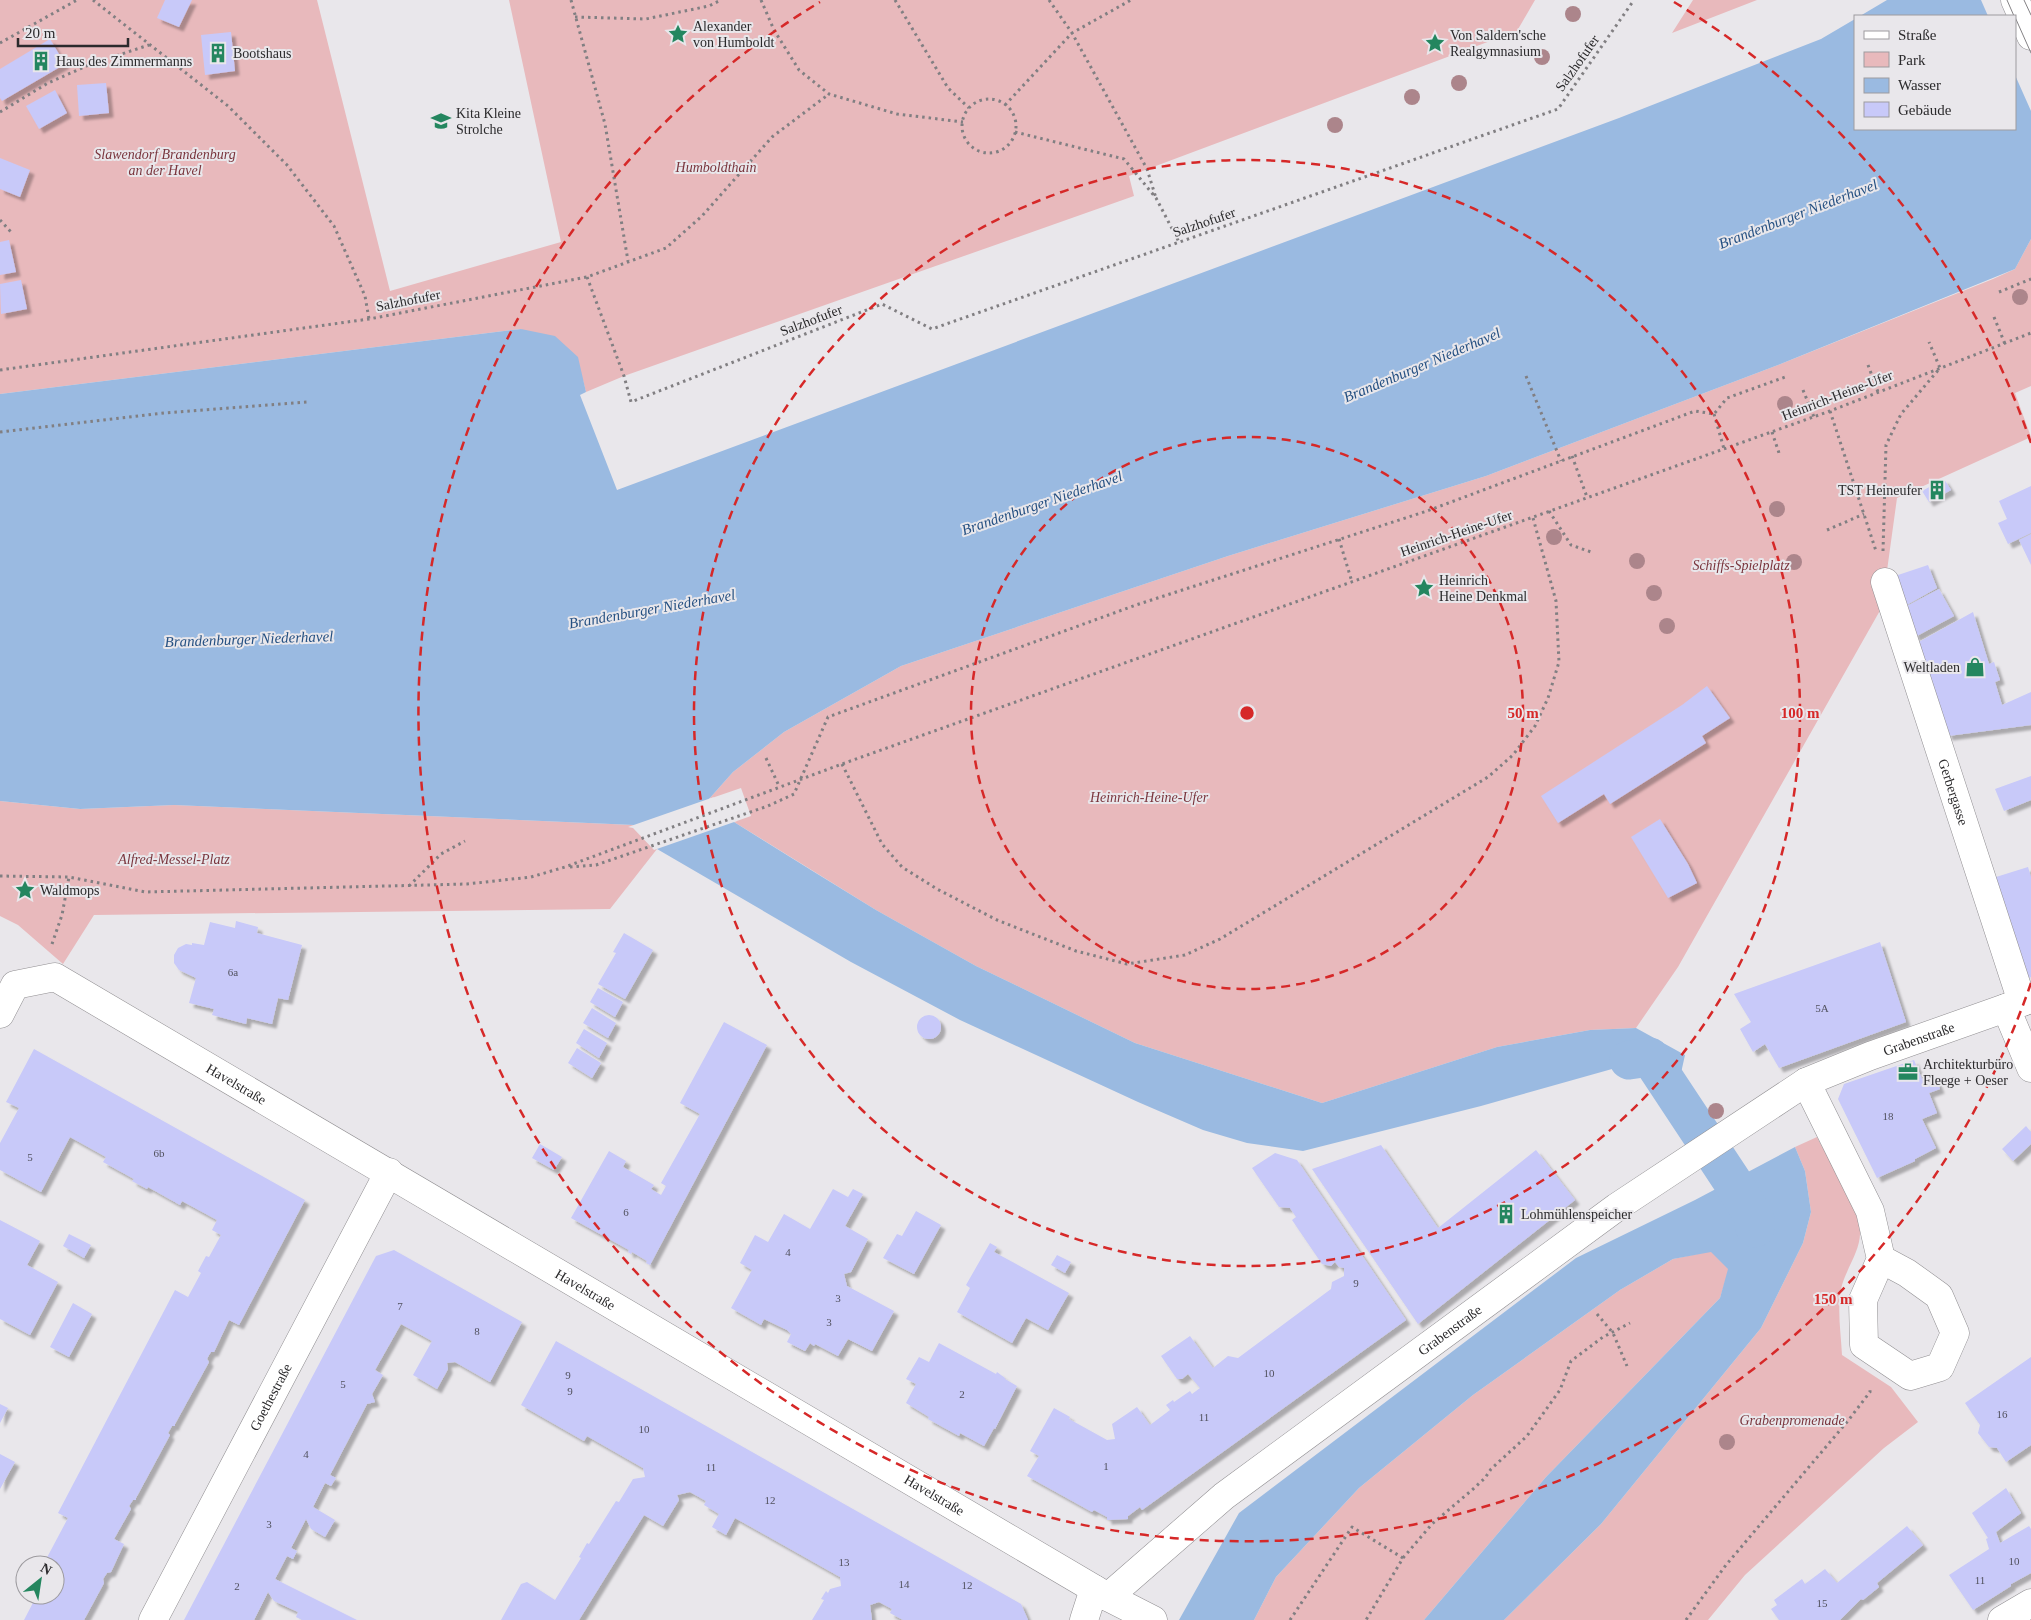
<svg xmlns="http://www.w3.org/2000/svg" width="2031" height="1620" viewBox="0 0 2031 1620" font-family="Georgia,serif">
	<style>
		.green { fill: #e8b9bc }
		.water { fill: #9abae1 }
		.pier { fill: #e9e7eb }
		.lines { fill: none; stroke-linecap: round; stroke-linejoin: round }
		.canal { stroke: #9abae1; stroke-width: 39 }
		.building { fill: #c8c9f9; filter: url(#shadow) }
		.minor-casing { stroke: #918f92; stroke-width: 29 }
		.path { stroke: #817f82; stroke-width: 3; stroke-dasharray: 2.5 4; stroke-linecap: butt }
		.minor { stroke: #fff; stroke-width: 28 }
		.tram { stroke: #848285; stroke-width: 1 }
		.tree { fill: #ac858b }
		.ring { fill: none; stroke: #d62828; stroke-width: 2.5; stroke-dasharray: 9 6 }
		.labels { text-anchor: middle; stroke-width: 4; stroke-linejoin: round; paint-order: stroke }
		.number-label { font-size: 11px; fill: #52525f }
		.poi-label { font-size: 14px; fill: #2b2a2c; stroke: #e9e7eb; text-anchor: start }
		.street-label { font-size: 14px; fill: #2b2a2c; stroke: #e9e7eb }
		.park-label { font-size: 14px; font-style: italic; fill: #7a353d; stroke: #e9e7eb }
		.water-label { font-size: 15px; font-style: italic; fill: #255082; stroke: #e9e7eb }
		.centre { fill: #d62828; stroke: #e9e7eb; stroke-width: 2.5 }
		.ring-label { font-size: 15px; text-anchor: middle; font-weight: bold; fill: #d62828; stroke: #e9e7eb; stroke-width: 4; stroke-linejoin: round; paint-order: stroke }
	</style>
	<defs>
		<filter id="shadow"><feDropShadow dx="4.5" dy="4.5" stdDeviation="1" flood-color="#0004"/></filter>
	</defs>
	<rect width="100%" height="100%" fill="#e9e7eb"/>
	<path class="green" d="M0 0H317L390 291 561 242 509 0H1535L1517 31 1129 176 1134 196 624 376 586 392 583 380 521 329 0 394Z
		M1693 0H1757L1672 33Z
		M2031 239V386L2015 393 2031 437 1897 498 1882 607 1678 967 1636 1028 1590 1030 1497 1047 1322 1103 1135 1043 976 966 876 910 734 822 751 816 741 788 709 799 733 772 784 732 901 666 1228 556 1486 476 1783 363 1993 279 2015 269Z
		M0 801 80 809 174 805 634 825 657 849 610 909 94 915 63 964 18 925 0 916Z
		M1817 1137C1828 1159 1860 1208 1860 1231 1861 1251 1845 1270 1841 1289 1837 1310 1841 1334 1842 1355L1891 1387 1918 1422 1884 1448 1745 1575 1708 1620H1504L1601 1524 1761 1328 1803 1243 1811 1212 1805 1171 1795 1147Z
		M1711 1251 1729 1269 1720 1298 1546 1477 1424 1620H1254L1276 1577 1359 1488 1473 1395 1620 1290 1673 1259Z"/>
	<path class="water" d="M1887 0H2031V239L2015 269 1783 363 1486 476 1228 556 901 666 784 732 733 772 709 799 714 808 734 822 811 870 876 910 976 966 1135 1043 1322 1103 1497 1047 1590 1030 1636 1028 1685 1055 1681 1073 1664 1084 1644 1077 1612 1069 1481 1106 1303 1151 1247 1143 1203 1130 1138 1102 960 1020 851 962 657 849 634 825 174 805 80 809 0 801V394L521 329 555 336 578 357 586 392 580 395 617 490 1619 118 1821 39 1855 19V129H2015V16H1860Z
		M1795 1147 1805 1171 1811 1212 1803 1243 1761 1328 1601 1524 1504 1620H1424L1546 1477 1720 1298 1728 1269 1711 1252 1673 1259 1620 1290 1473 1395 1359 1488 1276 1577 1254 1620H1179L1239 1513 1576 1258 1695 1200Z"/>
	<path class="pier" d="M1981 0H2031V111L2015 75V16H1988Z
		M714 797 712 800 716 806 737 821 654 850 633 828 628 827Z"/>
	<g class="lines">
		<path class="canal" d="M1629 1060 1650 1057 1732 1181 1755 1219V1228"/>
	</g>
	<path class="building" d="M165 0H192L179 27 157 18Z
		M231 32 235 71 205 75 201 35Z
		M50 39 65 64 2 101 0 98V69Z
		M106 83 109 113 79 116 77 85Z
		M55 90 67 113 39 129 26 106Z
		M0 158 30 170 20 197 0 189Z
		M9 240 16 272 0 275V242Z
		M21 280 27 309 1 314 0 284Z
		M1944 479 1951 490 1929 502 1922 491Z
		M2031 486V533L2008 544 1998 523 2007 519 1999 501Z
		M2031 534V565L2019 540Z
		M1928 565 1937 588 1905 606 1895 576Z
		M1939 589 1954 616 1915 637 1905 607Z
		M1973 612 1989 664 1994 662 2000 680 1995 682 2002 705 2031 692V725L1948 736 1917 643Z
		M1707 686 1730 718 1702 736 1706 743 1610 804 1604 794 1558 823 1541 796 1682 705Z
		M2031 776V800L2004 811 1995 789Z
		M1660 819 1688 864 1697 883 1668 898 1631 837Z
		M2028 867 2031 877V977L2029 978 1996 877Z
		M236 921 258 927 257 933 302 945 288 1000 278 998 272 1024 247 1018 246 1024 212 1015 214 1009 189 1003 196 978 179 970 174 963V955L178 948 186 944 192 945V943L204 945 210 922 235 928Z
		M624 933 653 950 625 999 598 984 616 953 613 952Z
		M1880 942 1906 1022 1779 1068 1765 1044 1753 1052 1740 1029 1751 1022 1734 994Z
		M598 988 623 1002 615 1017 590 1002Z
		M592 1008 616 1023 608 1038 583 1023Z
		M917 1027a12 12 0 1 1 24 0a12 12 0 1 1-24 0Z
		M724 1022 767 1045 650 1265 646 1263 647 1261 632 1252 631 1254 628 1252 629 1250 571 1218 609 1151 626 1161 623 1167 654 1185 651 1189 661 1195 666 1186 661 1183 700 1114 680 1103Z
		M584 1029 607 1043 599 1058 576 1043Z
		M577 1048 601 1063 592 1078 568 1063Z
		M34 1049 305 1200 239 1325 229 1320 214 1352H211L209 1355 207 1359 209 1362 175 1424V1426H172L168 1433 170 1435 136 1498V1500H133L129 1506 131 1509 114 1539 124 1544 111 1572 107 1573 103 1579 104 1583 84 1620H24L37 1595H55V1565H43L68 1518 58 1513 175 1290 188 1297 201 1273 198 1271 206 1256 209 1257 221 1235 212 1230 217 1220 182 1201 180 1205 148 1187 147 1189 132 1181 134 1179 103 1162 106 1157 70 1137 41 1192 0 1170V1143L19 1108 6 1102Z
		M1914 1060 1922 1079 1934 1074 1940 1089 1929 1093 1937 1113 1922 1119 1936 1148 1915 1159V1161L1877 1178 1838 1099 1844 1084Z
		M2026 1126 2031 1132V1144L2013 1161 2002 1149Z
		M540 1144 562 1157 554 1170 532 1158Z
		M1381 1145 1438 1228 1536 1150 1575 1200 1418 1324 1312 1169Z
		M1275 1153 1297 1160 1406 1320 1142 1510 1140 1507 1128 1516V1519L1107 1520V1517L1094 1510 1092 1512 1027 1476 1039 1456 1030 1451 1054 1408 1070 1417 1069 1419 1107 1440 1115 1439 1112 1424 1137 1407 1150 1425 1170 1410 1166 1405 1173 1400 1174 1402 1190 1391 1192 1394 1200 1388 1188 1374 1182 1379H1177L1161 1356 1190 1336 1213 1368 1228 1356 1238 1358 1331 1289 1332 1282 1344 1276V1268L1339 1267 1335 1262 1331 1266 1322 1264 1292 1220 1296 1217 1290 1208 1279 1207 1252 1168Z
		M833 1189 848 1197 853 1189 863 1194 845 1226 868 1239 851 1272 844 1274 847 1286 894 1311 872 1351 848 1339 838 1356 815 1344 814 1346 810 1343 805 1351 787 1342 791 1334 787 1330 764 1319 761 1325 731 1308 752 1270 740 1263 755 1235 768 1242 784 1214 810 1229Z
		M916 1211 941 1225 914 1274 883 1258 897 1234 902 1236Z
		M0 1220 40 1241 27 1265 58 1282 30 1335 0 1319Z
		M69 1234 91 1245 84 1258 63 1246Z
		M990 1243 997 1247 994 1252 1069 1293 1048 1330 1026 1318 1012 1343 957 1312 970 1288 966 1285Z
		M394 1250 522 1322 490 1382 455 1362 447 1363 448 1369 437 1389 413 1375 432 1341 401 1324 375 1370 383 1375 372 1394 375 1402 367 1404 330 1475 336 1478 331 1486 325 1483 313 1507 335 1520 325 1537 311 1529 306 1519 291 1548 297 1551 293 1559 287 1556 275 1579 357 1620H302L296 1617 298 1612 274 1601 268 1592 254 1620H184L376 1256Z
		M1057 1255 1071 1262 1065 1273 1051 1265Z
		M73 1303 92 1314 69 1357 50 1347Z
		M556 1341 1021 1604 1028 1620H903L890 1613 892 1609 879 1602 870 1605 872 1620H812L824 1600 821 1599 826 1591 828 1593 830 1589 841 1586 840 1577 735 1518 726 1535 712 1527 719 1514 704 1505 706 1501 690 1492 677 1495 679 1500 663 1526 644 1515 579 1620H501L521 1584 527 1582 555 1600 581 1558 579 1557 587 1543 589 1544 616 1501 619 1502 633 1479 645 1477 643 1468 587 1436 584 1441 521 1405Z
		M939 1343 996 1374 997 1372 1005 1378V1379L1017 1386 995 1429 994 1428 984 1446 960 1433 959 1436 928 1419 929 1417 906 1403 916 1384 906 1379 919 1357 929 1362Z
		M2031 1357V1445L2006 1462 1997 1448 1989 1447 1978 1433 1980 1425 1965 1403Z
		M0 1404 8 1408 0 1423Z
		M0 1454 15 1462 0 1489Z
		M2006 1488 2021 1513 1996 1532 2000 1543 2029 1526 2031 1529V1573L2011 1584V1586L1973 1610 1949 1575 1989 1549 1986 1539 1988 1538 1972 1513Z
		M1907 1526 1923 1545 1877 1583 1879 1587 1863 1600 1861 1599 1840 1620H1779L1771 1609 1777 1605 1774 1600 1802 1579 1805 1584 1825 1569 1837 1583Z"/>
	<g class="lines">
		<defs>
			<g id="minor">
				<path d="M2015 0 2031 36"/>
				<path id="s1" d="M1885 582 2022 1002"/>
				<path d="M2006 1008 2031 1068"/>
				<path id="s2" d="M0 1014 15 985 55 977 1108 1597 1153 1620"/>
				<path d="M1806 1082 1870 1211 1881 1259 1863 1300 1864 1345 1910 1376 1940 1367 1955 1333 1939 1296 1907 1273 1881 1259"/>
				<path id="s3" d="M1108 1597 1224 1496 1617 1207 1806 1082 1870 1056 2031 999"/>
				<path id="s4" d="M153 1620 389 1172"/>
				<path d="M1084 1620 1094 1589"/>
				<path d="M2002 1620 2031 1603"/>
			</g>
		</defs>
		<use href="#minor" class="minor-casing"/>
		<path class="path" d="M93 0 228 106 287 165 334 226 365 296 369 319
			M571 0 605 124 628 261
			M761 0 774 30 799 70 829 94 897 114 963 122
			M895 0 948 88 969 108
			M1049 0 1072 33 1147 169 1156 198
			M575 17 646 19 709 6 721 0
			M0 43 77 0
			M962 126a27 27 0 1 1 54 0a27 27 0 1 1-54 0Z
			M1005 105 1072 33 1131 0
			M0 112 48 83 91 64 149 45
			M1015 132 1124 159 1156 198 1179 242
			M0 220 11 232
			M587 277 624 376 631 402 882 304 932 329 1558 109 1634 0
			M1999 292 2031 279
			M1994 317 2005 344
			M1868 365 1878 392
			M0 370 369 319 587 277 666 248 702 216 772 137 829 94
			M1526 376 1561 461
			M1803 390 1814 417
			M1830 411 1876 551
			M1714 414 1724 449
			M0 432 164 413 307 402
			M1772 432 1780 456
			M1572 456 1587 497
			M1549 511 1571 545 1591 552
			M1827 530 1864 514
			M1339 539 1352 582
			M1883 551 1886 445 1901 414 1940 368 1929 342
			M766 758 779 786
			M842 764 882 844 902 867 937 889 997 920 1076 951 1127 964 1185 955 1220 939 1488 777 1513 755 1535 726 1548 698 1559 662 1556 601 1533 518
			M570 867 596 865 768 806 794 794 828 717 1136 605 1427 511 1695 411 1714 414 1727 398 1788 376
			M0 876 69 877 145 892 467 884 531 877 565 867 842 764 1830 411 2031 333
			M409 886 441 854 465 841
			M52 944 62 915 69 877
			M1597 1314 1613 1333 1627 1366
			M1403 1558 1432 1524 1472 1490 1485 1478 1491 1469 1527 1436 1560 1390 1571 1361 1603 1337 1630 1323
			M1290 1620 1352 1527 1403 1558 1366 1620
			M1686 1620 1726 1565 1847 1422 1870 1392V1388"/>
		<use href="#minor" class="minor"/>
		<path class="tram" d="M2007 0 2014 16
			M2024 0 2031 15
			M2015 17 2031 53"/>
	</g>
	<g class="tree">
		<circle cx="1573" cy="14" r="8"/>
		<circle cx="1542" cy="57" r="8"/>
		<circle cx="1459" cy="83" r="8"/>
		<circle cx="1412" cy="97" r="8"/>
		<circle cx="1335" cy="125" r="8"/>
		<circle cx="2020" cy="297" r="8"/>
		<circle cx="1785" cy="404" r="8"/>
		<circle cx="1777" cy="509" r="8"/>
		<circle cx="1554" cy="537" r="8"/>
		<circle cx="1637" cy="561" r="8"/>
		<circle cx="1794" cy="562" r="8"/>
		<circle cx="1654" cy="593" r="8"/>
		<circle cx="1667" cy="626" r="8"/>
		<circle cx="1716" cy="1111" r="8"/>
		<circle cx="1727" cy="1442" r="8"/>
	</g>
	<g class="ring">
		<circle cx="1247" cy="713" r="276"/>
		<circle cx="1247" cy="713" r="553"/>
		<path d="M2031 983A829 829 0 1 1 820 2M1674 2A829 829 0 0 1 2031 443"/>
	</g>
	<defs>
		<symbol id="sight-bare" viewBox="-9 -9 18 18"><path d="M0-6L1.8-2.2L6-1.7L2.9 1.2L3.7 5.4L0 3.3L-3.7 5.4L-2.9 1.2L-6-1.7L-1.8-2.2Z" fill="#24865f" stroke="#e9e7eb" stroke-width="2.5" paint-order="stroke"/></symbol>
		<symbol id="building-bare" viewBox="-9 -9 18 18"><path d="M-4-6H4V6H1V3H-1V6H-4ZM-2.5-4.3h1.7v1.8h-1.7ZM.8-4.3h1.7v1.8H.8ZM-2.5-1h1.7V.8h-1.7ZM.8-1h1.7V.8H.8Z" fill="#24865f" stroke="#e9e7eb" stroke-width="2.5" paint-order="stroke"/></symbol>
		<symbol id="school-bare" viewBox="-9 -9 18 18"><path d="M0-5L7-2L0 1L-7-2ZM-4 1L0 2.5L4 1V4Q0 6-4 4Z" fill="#24865f" stroke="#e9e7eb" stroke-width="2.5" paint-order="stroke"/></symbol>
		<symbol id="shop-bare" viewBox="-9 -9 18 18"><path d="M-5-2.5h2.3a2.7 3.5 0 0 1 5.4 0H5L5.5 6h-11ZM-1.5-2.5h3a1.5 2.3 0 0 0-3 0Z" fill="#24865f" stroke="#e9e7eb" stroke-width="2.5" paint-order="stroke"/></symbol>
		<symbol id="office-bare" viewBox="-9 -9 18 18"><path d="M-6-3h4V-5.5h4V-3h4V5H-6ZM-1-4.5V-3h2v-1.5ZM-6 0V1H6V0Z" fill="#24865f" stroke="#e9e7eb" stroke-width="2.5" paint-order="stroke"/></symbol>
	</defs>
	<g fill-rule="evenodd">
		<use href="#sight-bare" x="664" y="20" width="28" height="28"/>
		<use href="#sight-bare" x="1421" y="29" width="28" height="28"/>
		<use href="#building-bare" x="204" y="39" width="28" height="28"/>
		<use href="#building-bare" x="27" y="47" width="28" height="28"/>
		<use href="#school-bare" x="427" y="107" width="28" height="28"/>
		<use href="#building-bare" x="1923" y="476" width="28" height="28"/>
		<use href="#sight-bare" x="1410" y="574" width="28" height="28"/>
		<use href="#shop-bare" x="1961" y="653" width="28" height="28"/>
		<use href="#sight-bare" x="11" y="876" width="28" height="28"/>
		<use href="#office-bare" x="1894" y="1058" width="28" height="28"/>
		<use href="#building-bare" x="1492" y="1200" width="28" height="28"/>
	</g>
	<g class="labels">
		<g class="number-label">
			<text x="233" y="976">6a</text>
			<text x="1822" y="1012">5A</text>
			<text x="1888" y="1120">18</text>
			<text x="159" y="1157">6b</text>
			<text x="30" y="1161">5</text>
			<text x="626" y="1216">6</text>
			<text x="788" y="1256">4</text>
			<text x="1356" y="1287">9</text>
			<text x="838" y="1302">3</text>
			<text x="400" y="1310">7</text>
			<text x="829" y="1326">3</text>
			<text x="477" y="1335">8</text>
			<text x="1269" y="1377">10</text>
			<text x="568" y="1379">9</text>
			<text x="343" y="1388">5</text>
			<text x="570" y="1395">9</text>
			<text x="962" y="1398">2</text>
			<text x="2002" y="1418">16</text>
			<text x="1204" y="1421">11</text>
			<text x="644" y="1433">10</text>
			<text x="306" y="1458">4</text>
			<text x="1106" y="1470">1</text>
			<text x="711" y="1471">11</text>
			<text x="770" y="1504">12</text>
			<text x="269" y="1528">3</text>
			<text x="2014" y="1565">10</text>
			<text x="844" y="1566">13</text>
			<text x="1980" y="1584">11</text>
			<text x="904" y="1588">14</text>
			<text x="967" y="1589">12</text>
			<text x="237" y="1590">2</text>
			<text x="1822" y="1607">15</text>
		</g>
		<g class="poi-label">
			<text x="693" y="31">Alexander<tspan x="693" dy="16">von Humboldt</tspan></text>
			<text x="1450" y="40">Von Saldern'sche<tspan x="1450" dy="16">Realgymnasium</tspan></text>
			<text x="233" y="58">Bootshaus</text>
			<text x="56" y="66">Haus des Zimmermanns</text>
			<text x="456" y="118">Kita Kleine<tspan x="456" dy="16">Strolche</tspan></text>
			<text x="1922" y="495" text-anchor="end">TST Heineufer</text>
			<text x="1439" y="585">Heinrich<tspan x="1439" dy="16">Heine Denkmal</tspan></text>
			<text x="1960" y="672" text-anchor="end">Weltladen</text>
			<text x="40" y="895">Waldmops</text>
			<text x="1923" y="1069">Architekturbüro<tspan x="1923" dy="16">Fleege + Oeser</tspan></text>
			<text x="1521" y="1219">Lohmühlenspeicher</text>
		</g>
		<g class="street-label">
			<text transform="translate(1577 63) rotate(-55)" y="5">Salzhofufer</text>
			<text transform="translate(1204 222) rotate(-19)" y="5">Salzhofufer</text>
			<text transform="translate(408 300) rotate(-11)" y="5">Salzhofufer</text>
			<text transform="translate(811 320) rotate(-21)" y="5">Salzhofufer</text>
			<text transform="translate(1837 395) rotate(-21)" y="5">Heinrich-Heine-Ufer</text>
			<text transform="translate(1456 533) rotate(-19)" y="5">Heinrich-Heine-Ufer</text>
			<text dy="5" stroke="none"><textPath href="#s1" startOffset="221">Gerbergasse</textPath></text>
			<text dy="5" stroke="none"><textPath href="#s3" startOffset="989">Grabenstraße</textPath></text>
			<text dy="5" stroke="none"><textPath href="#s2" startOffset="284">Havelstraße</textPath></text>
			<text dy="5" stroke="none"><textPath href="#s2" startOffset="689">Havelstraße</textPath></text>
			<text dy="5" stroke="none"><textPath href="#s3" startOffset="434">Grabenstraße</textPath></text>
			<text dy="5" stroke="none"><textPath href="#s4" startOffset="252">Goethestraße</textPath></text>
			<text dy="5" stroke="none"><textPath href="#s2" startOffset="1094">Havelstraße</textPath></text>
		</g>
		<g class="park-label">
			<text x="165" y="159">Slawendorf Brandenburg<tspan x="165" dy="16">an der Havel</tspan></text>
			<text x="716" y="172">Humboldthain</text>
			<text x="1741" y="570">Schiffs-Spielplatz</text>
			<text x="1149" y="802">Heinrich-Heine-Ufer</text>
			<text x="174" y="864">Alfred-Messel-Platz</text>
			<text x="1792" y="1425">Grabenpromenade</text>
		</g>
		<g class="water-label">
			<text transform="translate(1798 214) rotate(-21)" y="5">Brandenburger Niederhavel</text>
			<text transform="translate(1422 365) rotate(-23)" y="5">Brandenburger Niederhavel</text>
			<text transform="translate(1042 503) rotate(-19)" y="5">Brandenburger Niederhavel</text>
			<text transform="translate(652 609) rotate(-10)" y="5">Brandenburger Niederhavel</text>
			<text transform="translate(249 639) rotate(-2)" y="5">Brandenburger Niederhavel</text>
		</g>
	</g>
	<circle cx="1247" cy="713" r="8" class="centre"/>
	<g class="ring-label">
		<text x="1523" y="718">50 m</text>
		<text x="1800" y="718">100 m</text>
		<text x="1833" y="1304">150 m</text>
	</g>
	<rect x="1854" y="15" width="162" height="115" fill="#e9e7eb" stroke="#9d9b9f"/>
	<rect x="1864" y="31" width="25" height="8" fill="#ffffff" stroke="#9d9b9f"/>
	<text x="1898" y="40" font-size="15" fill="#2b2a2c">Straße</text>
	<rect x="1864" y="52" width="25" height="15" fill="#e8b9bc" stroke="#9d9b9f"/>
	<text x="1898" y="65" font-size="15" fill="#2b2a2c">Park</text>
	<rect x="1864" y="78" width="25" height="15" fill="#9abae1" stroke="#9d9b9f"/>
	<text x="1898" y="90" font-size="15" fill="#2b2a2c">Wasser</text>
	<rect x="1864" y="102" width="25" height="15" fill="#c8c9f9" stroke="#9d9b9f"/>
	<text x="1898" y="115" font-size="15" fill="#2b2a2c">Gebäude</text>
	<g transform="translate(40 1580) rotate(30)"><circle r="24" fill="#e9e7eb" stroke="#9d9b9f"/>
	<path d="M0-4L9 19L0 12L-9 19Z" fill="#24865f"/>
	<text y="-8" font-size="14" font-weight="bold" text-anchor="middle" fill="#2b2a2c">N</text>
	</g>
	<path d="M18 38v8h110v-8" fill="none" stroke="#2b2a2c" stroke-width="2.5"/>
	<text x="25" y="38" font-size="15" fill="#2b2a2c" stroke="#e9e7eb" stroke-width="4" paint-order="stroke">20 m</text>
</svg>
